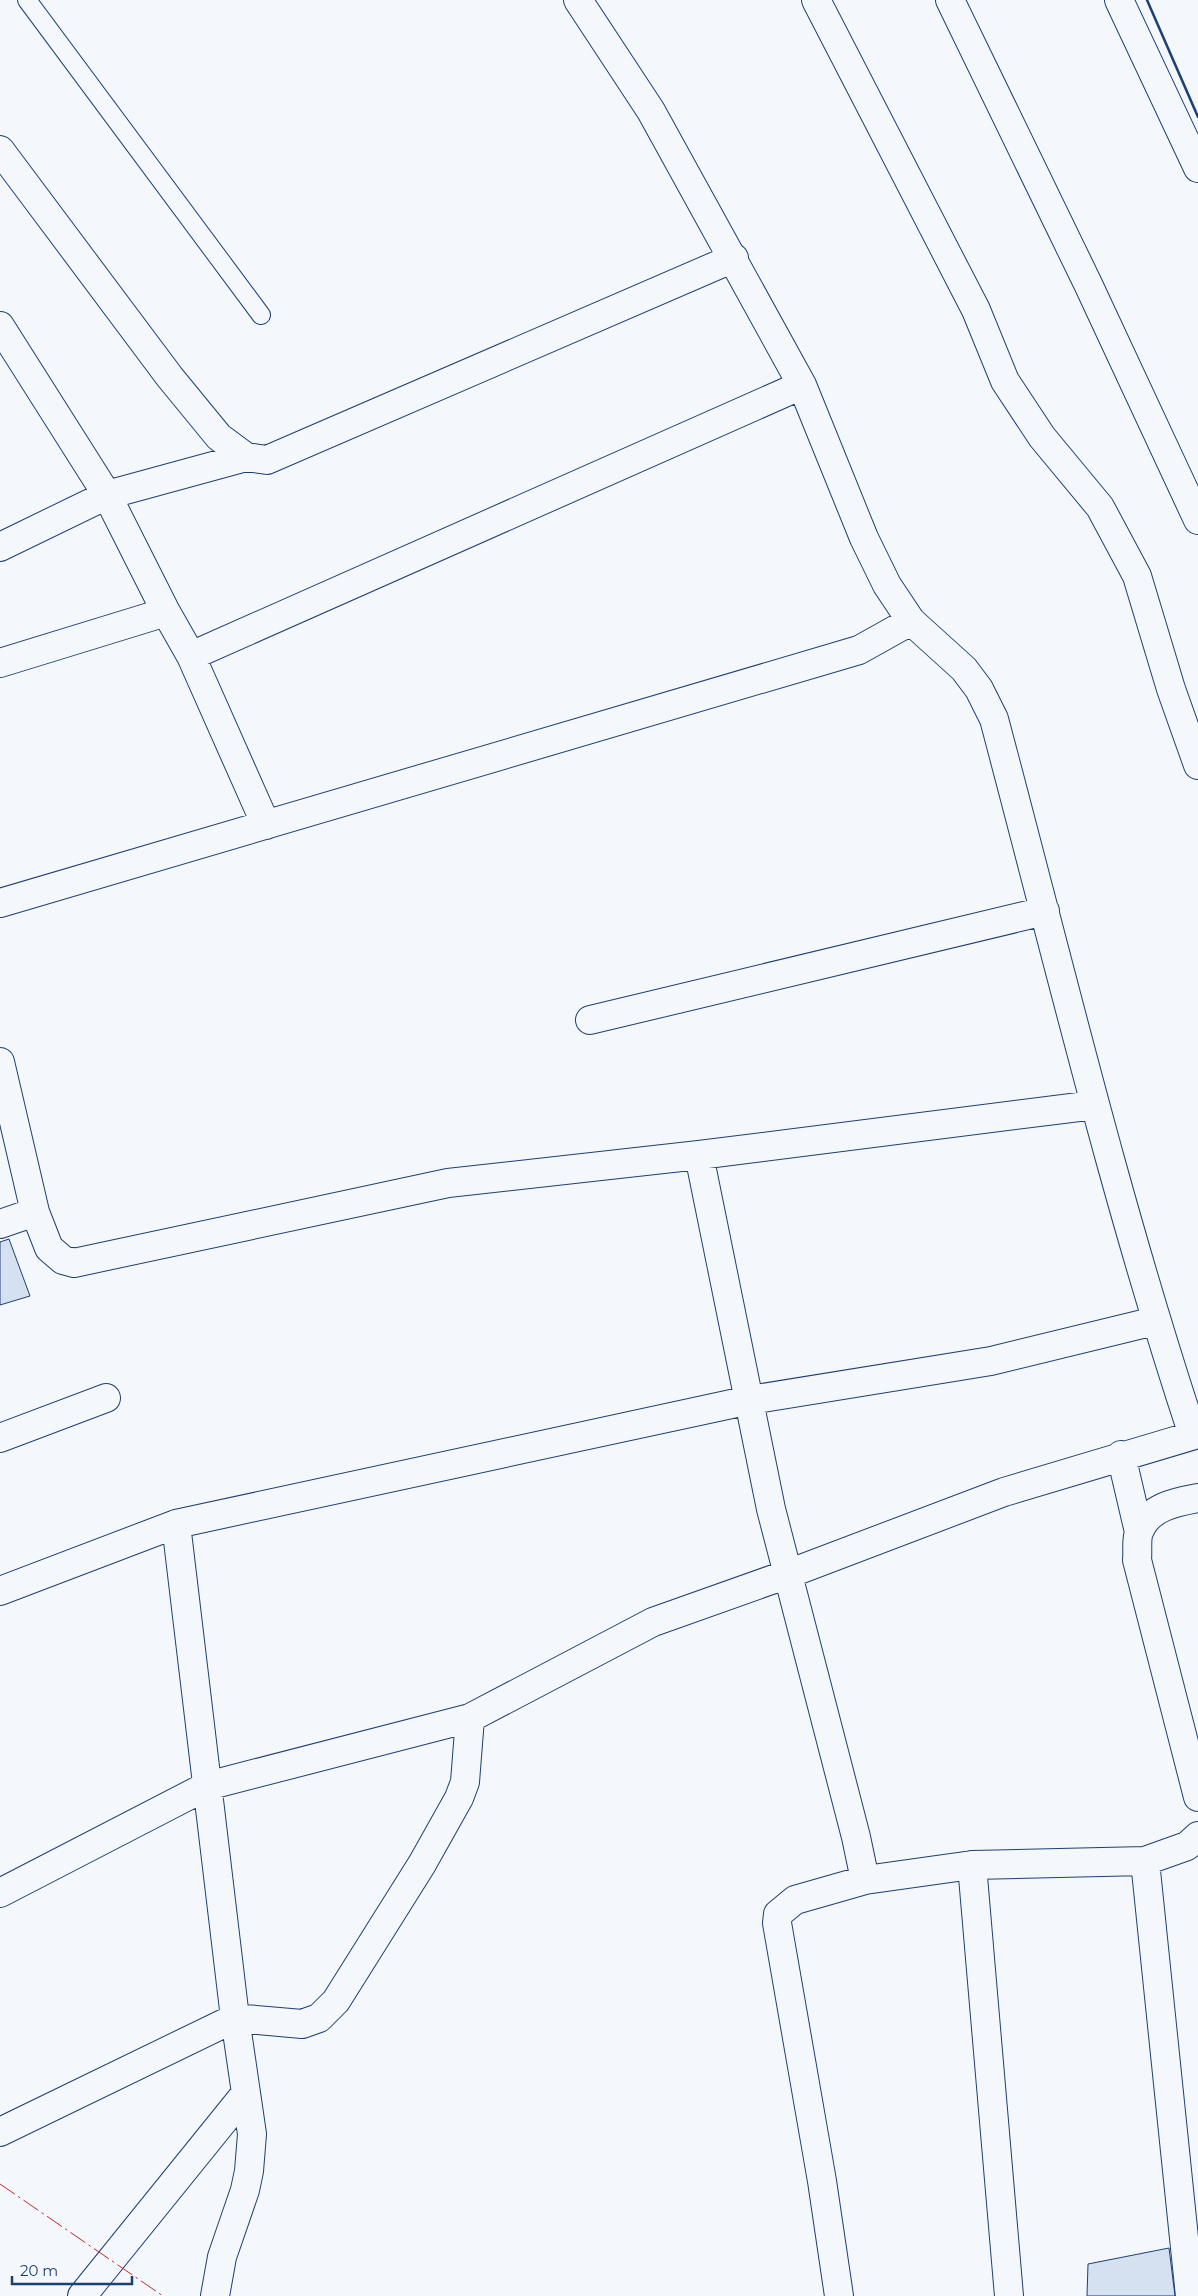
<svg xmlns="http://www.w3.org/2000/svg" width="1198" height="2296" viewBox="0 0 1198 2296" font-family="Montserrat,sans-serif">
	<style>
		.building { fill: #d5e0f0; stroke: #1d3f73 }
		.lines { fill: none; stroke-linecap: round; stroke-linejoin: round }
		.lane-casing { stroke: #1d3f73; stroke-width: 20 }
		.street-casing { stroke: #1d3f73; stroke-width: 30 }
		.lane { stroke: #f4f7fb; stroke-width: 18 }
		.street { stroke: #f4f7fb; stroke-width: 28 }
		.wall { stroke: #1d3f73; stroke-width: 2.5 }
		.power { stroke: #c62828; stroke-width: 1; stroke-dasharray: 18 4 2.5 4; stroke-linecap: butt }
	</style>
	<rect width="100%" height="100%" fill="#f4f7fb"/>
	<path class="building" d="M9 1239 30 1296 0 1305V1242Z
		M1169 2248 1175 2296H1087L1088 2264Z"/>
	<g class="lines">
		<defs>
			<path id="lane" d="M27 0 261 315"/>
			<path id="street" d="M578 0 651 111 802 385 864 538 887 585 911 621 964 669 979 689 994 719C1058 959 1115 1200 1193 1435
				M816 0 976 310 1005 381 1042 437 1100 507 1137 576 1171 689 1198 765
				M950 0 1088 284 1198 520
				M1119 0 1198 168
				M0 150 169 376 219 437 246 457 267 460 734 258
				M0 326 107 495 166 612 191 656 266 825
				M0 547 107 495 246 457
				M191 656 802 385
				M0 663 166 612
				M0 903 859 650 911 621
				M590 1020 1045 911
				M0 1062 35 1212 49 1248 63 1260 74 1263 448 1183 699 1155 1095 1105
				M699 1155 771 1509 856 1837 865 1880
				M0 1224 35 1212
				M0 1438 106 1398
				M1121 1455 1139 1532
				M1198 1498C1176 1502 1148 1507 1139 1532 1136 1539 1138 1551 1137 1560L1198 1797
				M176 1524 750 1400 991 1361 1155 1321
				M0 1591 176 1524 235 2018 252 2134 249 2171 245 2190 222 2257 215 2296
				M1145 1861 1190 2296
				M972 1865 1009 2296
				M0 1893 207 1786 470 1718 653 1622 788 1574 1004 1492 1198 1434
				M0 2132 235 2018 302 2024 319 2018 336 2001 422 1864 459 1798 465 1782 470 1718
				M82 2296 246 2093
				M839 2296 822 2181 777 1923 778 1914 795 1900 865 1880 972 1865 1145 1861 1187 1846 1198 1836"/>
		</defs>
		<use href="#lane" class="lane-casing"/>
		<use href="#street" class="street-casing"/>
		<use href="#lane" class="lane"/>
		<use href="#street" class="street"/>
		<path class="wall" d="M1147 0 1198 117"/>
		<path class="power" d="M0 2184 163 2296"/>
	</g>
	<path d="M12 2276v8h120v-8" fill="none" stroke="#1d3f73" stroke-width="2.5"/>
	<text x="20" y="2276" font-size="15" fill="#1d3f73" stroke="#f4f7fb" stroke-width="4" paint-order="stroke">20 m</text>
</svg>
